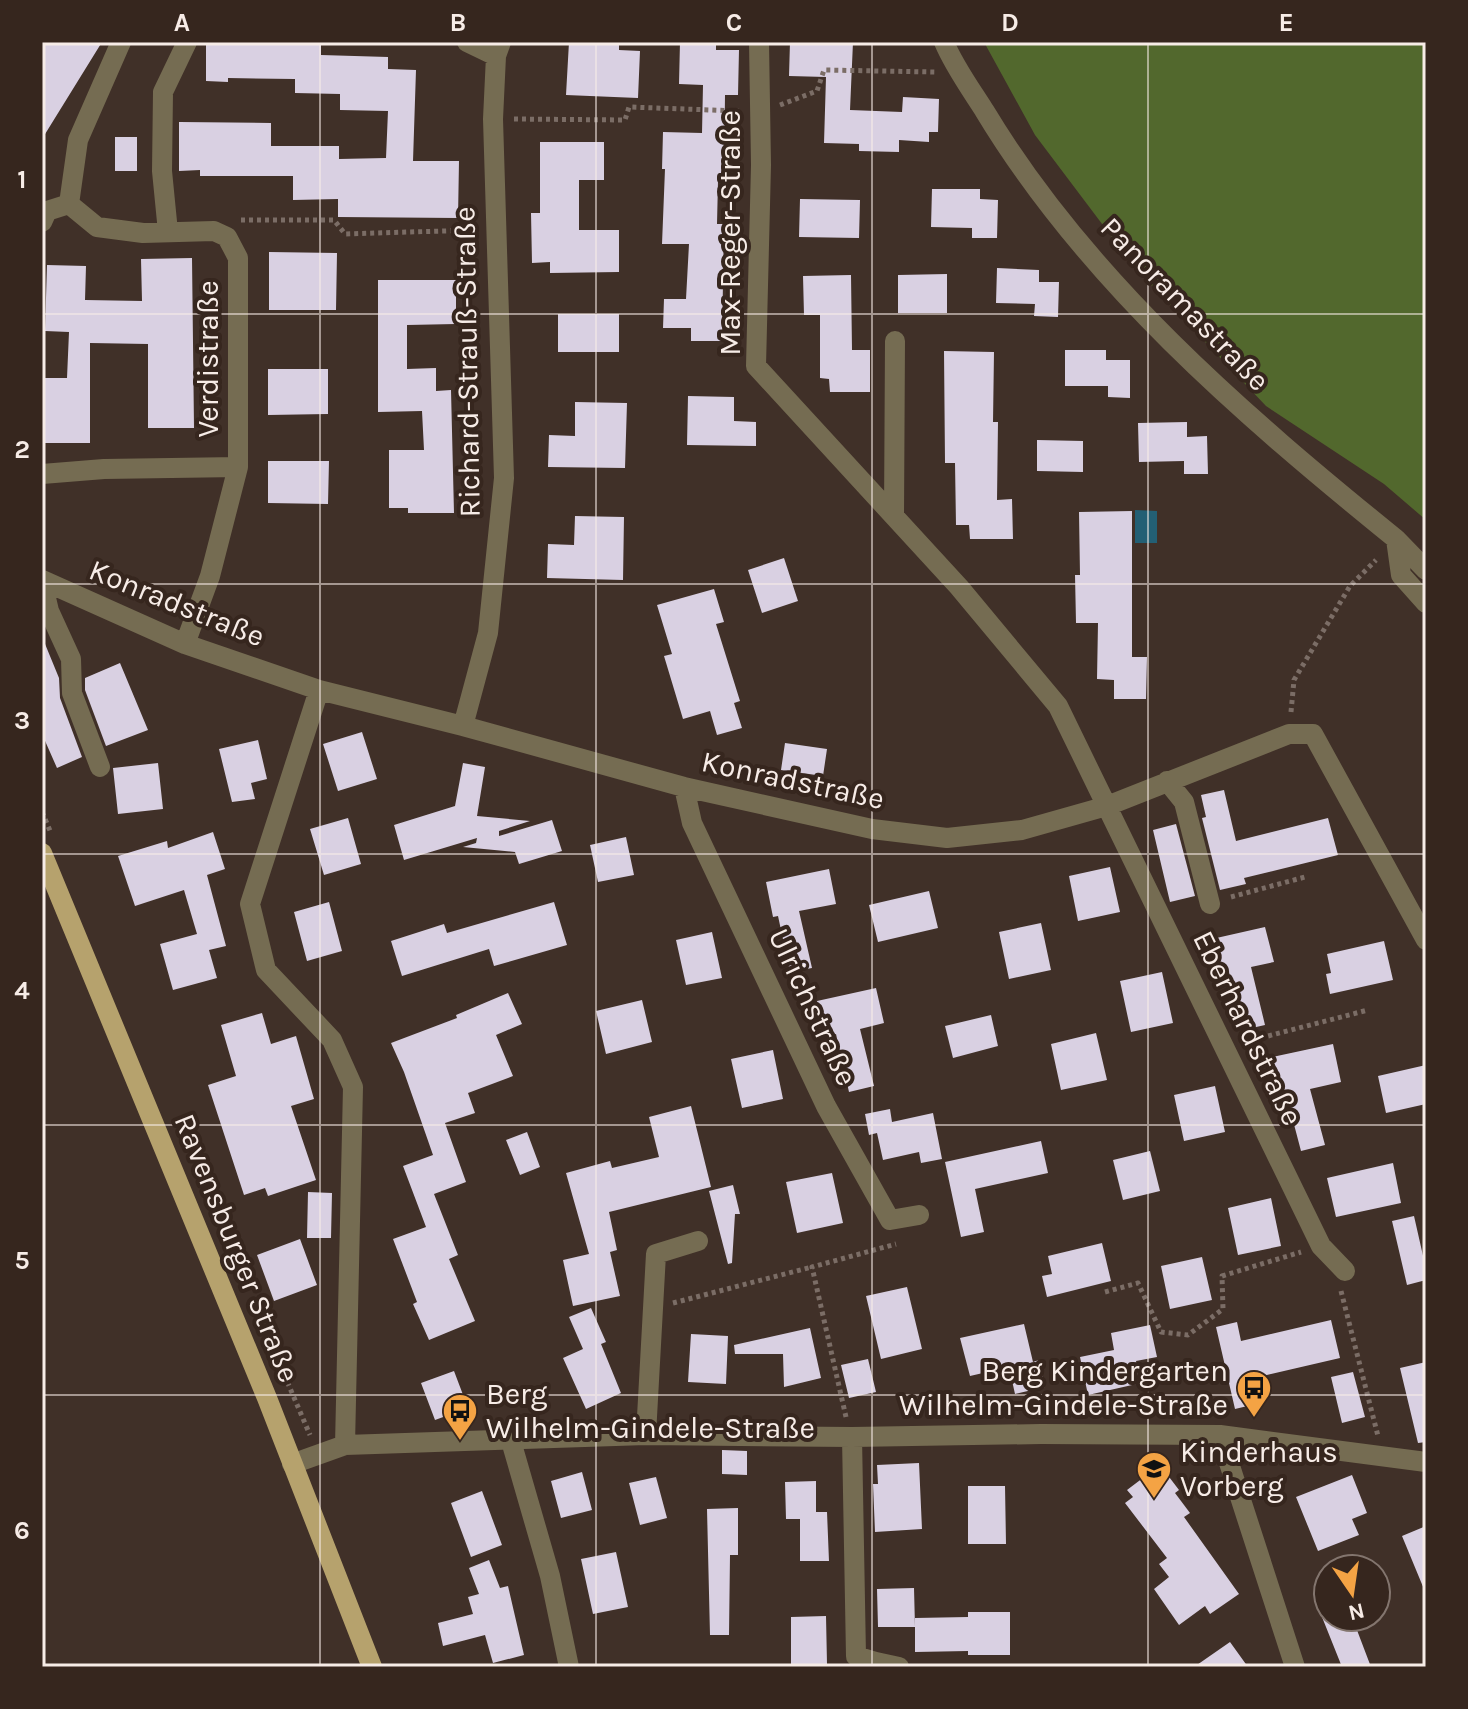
<svg xmlns="http://www.w3.org/2000/svg" width="1468" height="1709" viewBox="0 0 1468 1709" font-family="Karla,sans-serif">
	<style>
		.forest { fill: #52682d }
		.water { fill: #235f74 }
		.building { fill: #d9d0e2 }
		.lines { fill: none; stroke-linecap: round; stroke-linejoin: round }
		.path { stroke: #7b6d66; stroke-width: 5; stroke-dasharray: 4 4; stroke-linecap: butt }
		.minor { stroke: #756c52; stroke-width: 20 }
		.major { stroke: #b6a26d; stroke-width: 20 }
		.grid { fill: none; stroke: #f7ece7; stroke-width: 2; stroke-opacity: 0.55 }
		.labels { text-anchor: middle; stroke-width: 8; stroke-linejoin: round; paint-order: stroke }
		.street-label { font-size: 30px; fill: #f7ece7; stroke: #36261e }
		.poi-label { font-size: 30px; fill: #f7ece7; stroke: #36261e; text-anchor: start }
		.neatline { fill: none; stroke: #f7ece7; stroke-width: 3 }
		.grid-label { font-size: 26px; text-anchor: middle; font-weight: bold; fill: #f7ece7 }
	</style>
	<rect width="100%" height="100%" fill="#403028"/>
	<path class="forest" d="M984 42H1426V520L1384 484 1266 406 1136 269 1035 135Z"/>
	<path class="water" d="M1135 510 1157 511V543H1135Z"/>
	<path class="building" d="M42 42H102L42 139Z
		M206 42H321V55L388 57V69L416 70 413 161H459L458 218 338 217V199L293 200V176H200V170L179 171V122L271 123V146H339V159L386 158 388 111 340 110V94L295 93V79L228 78V82L206 81Z
		M569 42H619V50L640 51 638 98 566 95Z
		M680 42H716V50H739L738 95H725L724 181H718L717 224H724L722 341H691V328H663L664 299H686L689 244H662L665 169H662L663 132 702 133 703 85 679 84Z
		M790 42H853L850 110 902 112 903 97 939 99 938 132H929V142L899 140V152L859 151V144L824 143 826 77 789 76Z
		M115 137H137V171H115Z
		M540 142H604V180H579V230H619V272L550 273V262L532 263 531 213H540Z
		M932 189H980V199L998 200 997 238H972V228L931 227Z
		M800 199 860 200 859 238 799 237Z
		M269 252 337 253 336 310H269Z
		M192 258 194 428H148V344L90 343V443H45V378H67L69 332 45 331 47 265 86 266 85 300 142 301 141 259Z
		M997 268 1039 270V282H1059L1058 317 1034 316 1035 304 996 303Z
		M947 274V313H898V275Z
		M851 275 852 350H870V392H830L829 379 820 378V315H804L803 276Z
		M378 280H456V324L407 325V369L436 368V391L451 390 454 513H408V508H389V450H424L422 411 378 412Z
		M558 314H619V352H558Z
		M1065 350H1106V360H1130V398L1108 397V386H1065Z
		M944 351 994 352 993 422H998L997 500 1012 499 1013 539H970L969 525H956L955 463H945Z
		M268 369H328V414L268 415Z
		M688 396 734 397V421L756 422V446L687 445Z
		M575 402 627 403 625 468 548 467 549 435 575 436Z
		M1187 422V437L1207 436 1208 474H1184V461L1139 462 1138 423Z
		M1037 440 1083 441V472L1037 471Z
		M268 461H329L328 504 268 503Z
		M1132 511V657H1147L1146 699H1114V680L1097 679 1098 623H1076L1075 575H1080L1079 512Z
		M575 516 624 517 623 580 547 578 548 544 574 545Z
		M784 558 798 601 762 613 748 570Z
		M714 589 724 622 716 624 740 701 734 703 742 728 717 735 710 711 683 719 664 656 672 654 657 605Z
		M43 639 59 678 60 698 82 757 57 768 42 734Z
		M120 663 148 730 106 746 85 690V678Z
		M362 732 377 779 338 791 323 744Z
		M258 740 267 779 251 783 255 799 232 802 219 749Z
		M785 743 827 749 823 776 781 770Z
		M158 763 163 809 118 814 113 768Z
		M463 763 485 767 477 816 530 821 499 831V836L552 820 562 851 519 864 515 852 463 847 476 843 477 838 404 860 394 825 455 806Z
		M1224 790 1236 841 1328 818 1338 855 1244 878 1246 884 1220 890 1202 818 1206 817 1201 795Z
		M348 818 361 864 324 875 310 829Z
		M1176 824 1195 896 1170 902 1153 830Z
		M213 832 225 869 207 875 226 946 209 950 217 978 173 990 160 944 197 934 184 890 135 906 118 856 167 841 168 848Z
		M626 837 634 875 598 882 590 845Z
		M1110 867 1120 912 1078 921 1069 876Z
		M829 869 836 904 799 911 812 968 790 972 778 916 773 917 766 882Z
		M929 891 938 928 878 942 869 905Z
		M329 902 342 951 307 961 294 912Z
		M554 902 567 945 494 966 489 949 402 976 391 941 444 924 447 933Z
		M1041 923 1051 970 1009 979 999 932Z
		M1265 927 1274 962 1251 967 1265 1025 1243 1030 1229 972 1220 974 1212 939Z
		M712 932 722 978 686 985 676 940Z
		M1384 941 1393 980 1330 994 1326 974 1331 973 1327 954Z
		M1162 972 1173 1023 1131 1032 1120 981Z
		M876 988 884 1023 860 1029 874 1086 849 1092 836 1034 826 1037 817 1001Z
		M508 993 522 1024 496 1035 513 1076 468 1093 475 1113 445 1123 466 1182 434 1194 458 1255 449 1259 475 1321 429 1340 413 1304 417 1302 393 1239 426 1227 403 1166 433 1155 404 1072 391 1043 457 1018 456 1015Z
		M642 1000 652 1042 606 1054 596 1011Z
		M262 1013 271 1044 296 1036 314 1099 291 1106 316 1180 268 1196 265 1188 244 1195 208 1085 236 1076 221 1025Z
		M991 1015 998 1046 953 1058 945 1026Z
		M1096 1033 1107 1080 1061 1090 1051 1044Z
		M1333 1044 1341 1082 1310 1089 1325 1145 1301 1151 1286 1094 1277 1096 1268 1058Z
		M773 1050 783 1099 742 1108 731 1059Z
		M1426 1065V1104L1386 1113 1378 1076Z
		M1215 1086 1225 1132 1184 1141 1174 1095Z
		M691 1106 711 1187 609 1212 617 1250 610 1252 620 1296 573 1306 563 1260 589 1254 566 1173 610 1161 612 1168 659 1157 649 1117Z
		M890 1109 892 1122 933 1113 942 1159 921 1163 919 1152 883 1160 877 1133 869 1135 865 1114Z
		M527 1132 540 1167 520 1175 506 1140Z
		M1041 1141 1048 1173 975 1189 984 1232 961 1237 945 1162Z
		M1150 1151 1160 1191 1123 1200 1113 1160Z
		M1393 1163 1401 1203 1336 1217 1327 1178Z
		M832 1173 843 1223 797 1233 786 1182Z
		M733 1185 740 1214H735L732 1263 728 1264 709 1191Z
		M308 1192 332 1193 331 1238H307Z
		M1271 1198 1281 1246 1238 1255 1228 1208Z
		M1414 1216 1426 1269V1280L1407 1285 1392 1221Z
		M300 1239 317 1285 274 1301 257 1255Z
		M1102 1243 1111 1281 1047 1297 1042 1276 1052 1274 1048 1256Z
		M1202 1257 1212 1300 1170 1309 1161 1266Z
		M907 1287 922 1349 881 1359 866 1296Z
		M591 1308 606 1342 601 1344 621 1393 586 1409 563 1358 583 1349 569 1317Z
		M1331 1320 1340 1358 1250 1379 1256 1404 1235 1409 1216 1327 1237 1322 1241 1341Z
		M1024 1324 1033 1362 1039 1360 1045 1387 1015 1394 1009 1367 970 1376 960 1338Z
		M1150 1325 1157 1357 1136 1361 1141 1383 1088 1395 1080 1357 1114 1350 1111 1333Z
		M810 1328 821 1378 784 1387 783 1354H735L734 1345Z
		M691 1334 728 1336 726 1384 688 1382Z
		M868 1359 876 1392 849 1398 841 1365Z
		M1426 1362V1442L1418 1443 1400 1368Z
		M454 1371 468 1408 435 1420 421 1383Z
		M1353 1372 1365 1417 1342 1423 1331 1377Z
		M722 1450 747 1451V1475L722 1474Z
		M919 1463 922 1529 875 1532 873 1484H878L877 1465Z
		M1160 1465 1179 1490 1175 1493 1190 1513 1184 1517 1239 1594 1210 1614 1205 1606 1179 1625 1154 1589 1169 1577 1159 1564 1167 1558 1125 1503 1133 1497 1127 1490Z
		M582 1472 592 1510 561 1518 551 1481Z
		M1352 1475 1367 1513 1352 1519 1359 1535 1318 1551 1296 1497Z
		M656 1477 667 1518 640 1525 629 1483Z
		M816 1481V1512H827L829 1561H800V1519H786L785 1482Z
		M968 1486H1005L1006 1544H968Z
		M482 1491 502 1545 471 1557 451 1503Z
		M738 1508V1555H730L729 1635H710L707 1509Z
		M1426 1526V1594L1402 1536Z
		M616 1552 628 1607 593 1614 581 1559Z
		M489 1560 500 1588 508 1586 524 1655 493 1663 485 1635 443 1646 438 1623 473 1614 468 1597 479 1594 469 1568Z
		M914 1588 915 1627H878L877 1589Z
		M968 1612H1010V1655H968V1651L915 1652V1618L968 1617Z
		M826 1616 827 1664H791V1617Z
		M1322 1617H1352L1371 1667H1342Z
		M1230 1642 1248 1667H1194Z"/>
	<g class="lines">
		<path class="path" d="M780 105 817 91 824 70 935 72
			M514 119 625 120 629 107 739 111
			M241 220H334L345 234 475 230
			M1291 712 1294 680 1350 586 1376 560
			M42 812 51 833
			M1231 897 1305 877
			M1245 1042 1368 1010
			M1341 1291 1378 1436
			M1105 1292 1138 1283 1161 1332 1188 1335 1223 1309 1222 1276 1301 1252
			M673 1303 812 1267
			M278 1360 310 1435
			M846 1417 812 1267 896 1244"/>
		<path class="minor" d="M467 42 496 56
			M759 42 761 165 756 366 959 587 1058 706 1321 1246 1345 1271
			M944 42C954 66 970 88 984 110 1087 281 1243 415 1396 539L1426 570
			M69 204 97 227 143 233 214 231 227 237 238 258V467L210 576 185 644
			M69 204 78 140 121 42
			M42 222 47 211 69 204
			M168 232 162 171 163 92 187 42
			M42 474 104 469 238 467
			M894 516 895 341
			M1396 539 1401 575 1426 603
			M42 580 185 644 319 690 463 726 684 787 872 829 947 838 1022 830 1107 806 1289 734H1313L1426 940
			M42 581 49 611 71 659 72 693 100 767
			M319 690 250 904 266 970 332 1040 353 1087 345 1445
			M463 726 488 633 504 478 493 119 496 56 501 42
			M1167 781 1184 802 1210 904
			M684 787 692 823 826 1106 890 1220 919 1215
			M646 1435 656 1254 698 1241
			M1220 1435 1295 1667
			M852 1437 856 1656 876 1662V1667
			M511 1441 550 1576 569 1667
			M292 1464 345 1445 646 1435 852 1437 1041 1434 1220 1435 1426 1462
			M876 1662 899 1667"/>
		<path class="major" d="M42 853 267 1398 372 1667"/>
	</g>
	<path class="grid" d="M320 42V1667M596 42V1667M872 42V1667M1148 42V1667M42 314H1426M42 584H1426M42 854H1426M42 1125H1426M42 1395H1426"/>
	<defs>
		<symbol id="bus-pin" viewBox="-11 -11 22 30"><path d="M0 17L-7.5 6A9.5 9.5 0 1 1 7.5 6Z" fill="#f4a344" stroke="#36261e"/><path d="M-5-6H5V4H4V6H2V4H-2V6H-4V4H-5ZM-3.5-4V0h7V-4ZM-3.5 1.2v1.5H-2V1.2ZM2 1.2v1.5H3.5V1.2Z" fill="#111"/></symbol>
		<symbol id="school-pin" viewBox="-11 -11 22 30"><path d="M0 17L-7.5 6A9.5 9.5 0 1 1 7.5 6Z" fill="#f4a344" stroke="#36261e"/><path d="M0-5L7-2L0 1L-7-2ZM-4 1L0 2.5L4 1V4Q0 6-4 4Z" fill="#111"/></symbol>
	</defs>
	<g fill-rule="evenodd">
		<use href="#bus-pin" x="1234" y="1368" width="40" height="54"/>
		<use href="#bus-pin" x="440" y="1391" width="40" height="54"/>
		<use href="#school-pin" x="1134" y="1449" width="40" height="54"/>
	</g>
	<g class="labels">
		<g class="street-label">
			<text transform="translate(730 233) rotate(-90)" y="10">Max-Reger-Straße</text>
			<text transform="translate(1185 304) rotate(46)" y="10">Panoramastraße</text>
			<text transform="translate(208 359) rotate(-90)" y="10">Verdistraße</text>
			<text transform="translate(467 362) rotate(-91)" y="10">Richard-Strauß-Straße</text>
			<text transform="translate(177 603) rotate(22)" y="10">Konradstraße</text>
			<text transform="translate(793 780) rotate(12)" y="10">Konradstraße</text>
			<text transform="translate(813 1007) rotate(65)" y="10">Ulrichstraße</text>
			<text transform="translate(1248 1028) rotate(64)" y="10">Eberhardstraße</text>
			<text transform="translate(237 1248) rotate(68)" y="10">Ravensburger Straße</text>
		</g>
		<g class="poi-label">
			<text x="1228" y="1381" text-anchor="end">Berg Kindergarten<tspan x="1228" dy="34">Wilhelm-Gindele-Straße</tspan></text>
			<text x="486" y="1404">Berg<tspan x="486" dy="34">Wilhelm-Gindele-Straße</tspan></text>
			<text x="1180" y="1462">Kinderhaus<tspan x="1180" dy="34">Vorberg</tspan></text>
		</g>
	</g>
	<rect width="1468" height="1709" fill="none" stroke="#36261e" stroke-width="88"/>
	<g transform="translate(1352 1593) rotate(167)"><circle r="38" fill="#36261e" stroke="#83756e" stroke-width="2"/>
	<path d="M0-6L14 30L0 20L-14 30Z" fill="#f4a344"/>
	<text y="-12" font-size="22" font-weight="bold" text-anchor="middle" fill="#f7ece7">N</text>
	</g>
	<rect x="44" y="44" width="1380" height="1621" class="neatline"/>
	<g class="grid-label">
		<text x="182" y="31">A</text>
		<text x="458" y="31">B</text>
		<text x="734" y="31">C</text>
		<text x="1010" y="31">D</text>
		<text x="1286" y="31">E</text>
		<text x="22" y="188">1</text>
		<text x="22" y="458">2</text>
		<text x="22" y="729">3</text>
		<text x="22" y="999">4</text>
		<text x="22" y="1269">5</text>
		<text x="22" y="1539">6</text>
	</g>
</svg>
